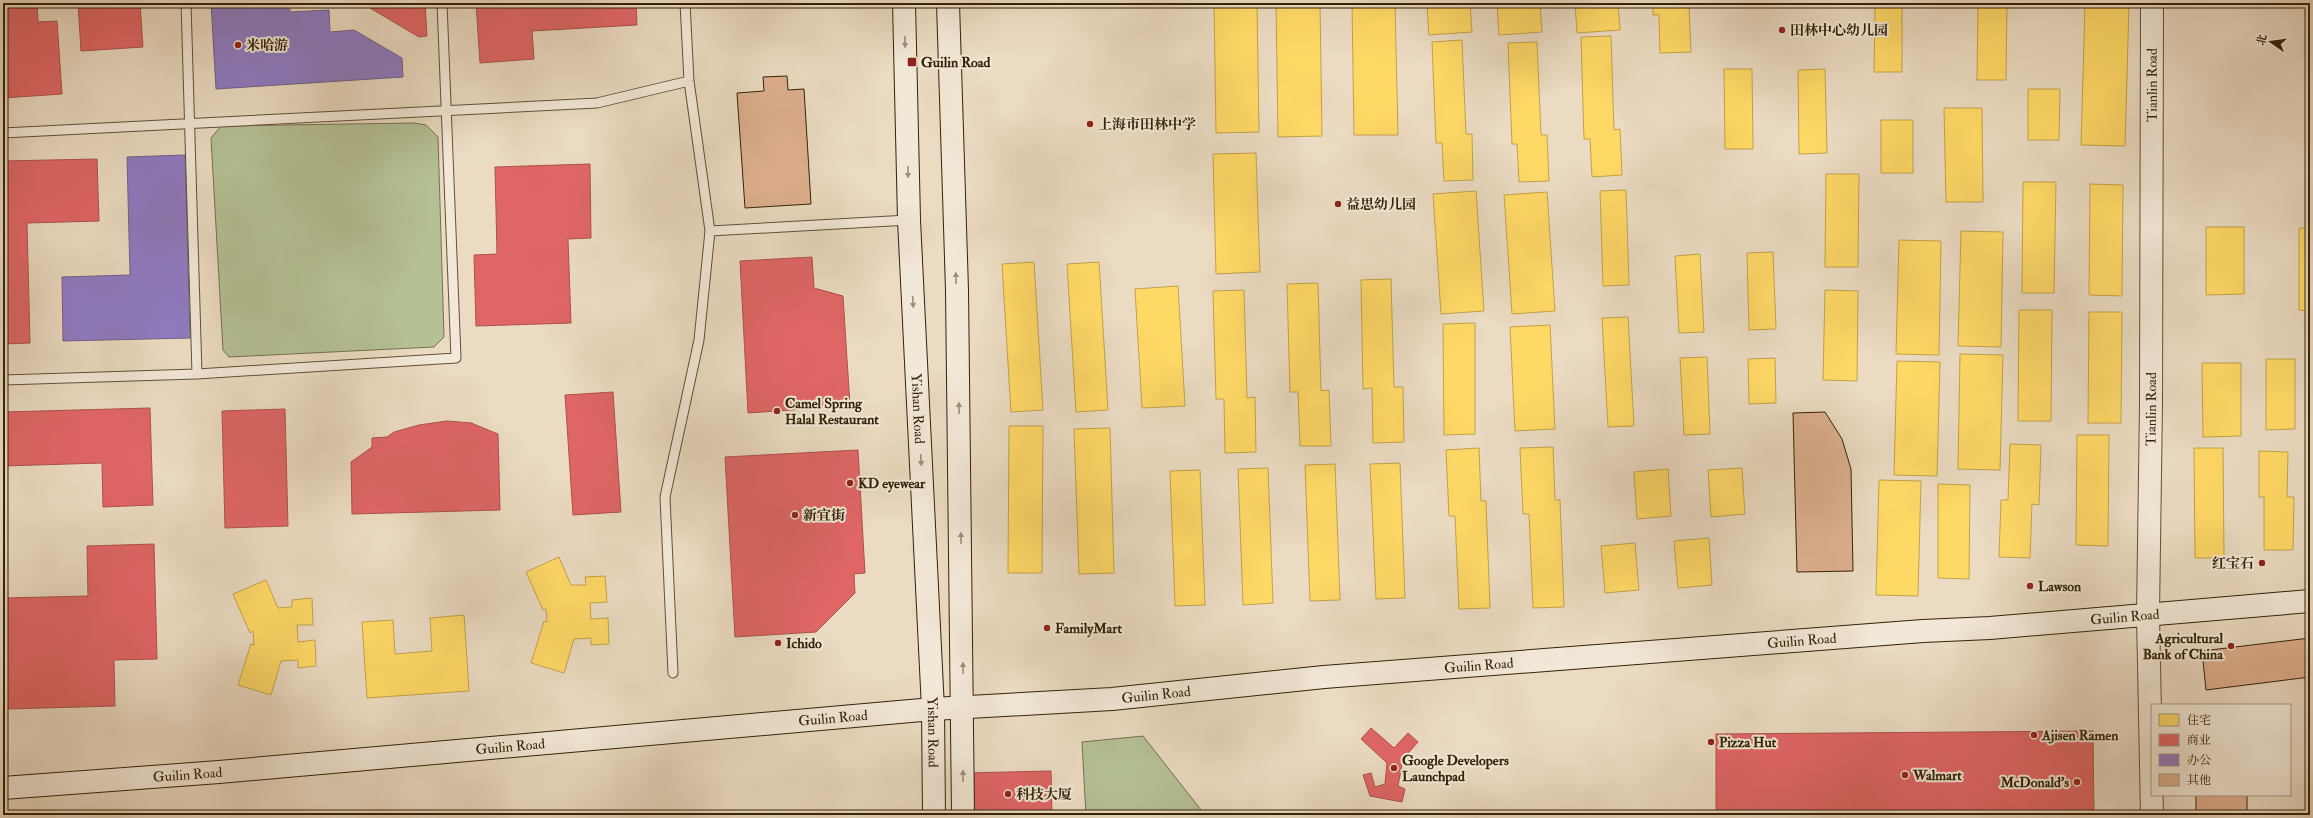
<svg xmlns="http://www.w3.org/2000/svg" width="2313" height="818" viewBox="0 0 2313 818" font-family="'IM FELL Double Pica','Noto Serif SC',serif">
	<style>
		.green { fill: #b5c195; stroke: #74724e }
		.homes { fill: #ffd966; stroke: #c2a24a }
		.shops { fill: #e06666; stroke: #ac524a }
		.offices { fill: #8e7cc3; stroke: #73618b }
		.building { fill: #ddaf8e; stroke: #332207 }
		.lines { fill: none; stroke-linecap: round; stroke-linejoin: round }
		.service-casing { stroke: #615036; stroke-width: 11 }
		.tertiary-casing { stroke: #615036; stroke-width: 24 }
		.secondary-casing { stroke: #332207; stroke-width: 24 }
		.service { stroke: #f2e8d7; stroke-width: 9 }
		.tertiary { stroke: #f2e8d7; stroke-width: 22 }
		.secondary { stroke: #f2e8d7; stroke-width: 22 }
		.oneway { fill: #9c8f79 }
		.poi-dot { fill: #8f2418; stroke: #f2e8d7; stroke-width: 1.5 }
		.labels { text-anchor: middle; stroke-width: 4; stroke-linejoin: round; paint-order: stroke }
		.poi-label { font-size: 14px; font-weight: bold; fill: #332207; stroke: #f2e8d7; text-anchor: start }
		.street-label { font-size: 14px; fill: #332207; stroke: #f2e8d7 }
	</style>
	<rect width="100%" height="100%" fill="#ebdbc2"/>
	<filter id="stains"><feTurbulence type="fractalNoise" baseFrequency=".005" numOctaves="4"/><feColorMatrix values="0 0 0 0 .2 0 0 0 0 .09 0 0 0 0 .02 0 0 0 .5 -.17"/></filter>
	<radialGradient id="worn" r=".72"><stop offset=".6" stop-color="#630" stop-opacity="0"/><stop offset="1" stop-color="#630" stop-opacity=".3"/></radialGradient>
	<path class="green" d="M414 123 426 125 438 137 444 337 434 347 229 357 223 350 211 138 221 126Z
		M1143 736 1205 815H1086L1082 742Z"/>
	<path class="homes" d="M1214 3H1257L1259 132 1216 133Z
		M1276 3H1320L1322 136 1278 137Z
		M1352 3H1395L1398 135H1354Z
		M1427 3H1470L1472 32 1429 35Z
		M1497 3H1540L1542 32 1499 35Z
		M1575 3H1618L1620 30 1577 33Z
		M1653 3H1683V7L1689 6 1691 52 1660 53 1659 15H1653Z
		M1875 3H1902V72H1874Z
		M1978 3H2007L2006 80H1977Z
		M2085 4 2129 5 2125 146 2081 145Z
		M1611 36 1614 130 1620 129 1622 175 1592 177 1590 139H1584L1581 37Z
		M1462 40 1466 134H1472L1473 180 1444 181 1442 143H1436L1432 42Z
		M1537 42 1541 135H1547L1549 181 1519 182 1517 144H1512L1508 43Z
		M1724 69H1752L1753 149H1725Z
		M1825 69 1827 153 1799 154 1798 70Z
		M2028 89H2060L2059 140H2028Z
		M1944 108H1982L1983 202H1946Z
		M1881 120H1913V173H1881Z
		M1256 153 1260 272 1216 274 1213 154Z
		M1826 174H1859L1858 267H1825Z
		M2023 182H2056L2054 293H2022Z
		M2090 184 2123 185 2122 296 2089 295Z
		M1626 190 1629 285 1603 286 1600 191Z
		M1476 191 1484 311 1441 314 1433 194Z
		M1547 192 1555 311 1512 314 1504 195Z
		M2206 227H2244V294L2206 295Z
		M2299 228H2310V311L2299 310Z
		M1961 231 2003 232 2001 347 1958 346Z
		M1899 240 1941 241 1939 355 1896 354Z
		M1773 252 1776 329 1749 330 1747 253Z
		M1700 254 1704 332 1679 333 1675 256Z
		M1034 262 1043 410 1011 412 1002 264Z
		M1099 262 1108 410 1076 412 1067 264Z
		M1391 279 1394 387H1403L1404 442 1373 443 1372 388 1363 389 1361 280Z
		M1318 283 1321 391 1329 390 1331 446H1300L1298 392H1290L1287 284Z
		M1178 286 1185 406 1142 408 1135 289Z
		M1244 290 1247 398 1255 397 1256 452 1225 453 1224 399H1216L1213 291Z
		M1825 290 1858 291 1857 381 1823 380Z
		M2019 310H2052L2051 421H2018Z
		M2089 312H2122L2121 423H2088Z
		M1628 317 1634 426 1608 427 1602 318Z
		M1475 323V434L1444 435 1443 324Z
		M1550 325 1555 429 1515 431 1510 327Z
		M1960 354 2003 355 2000 470 1958 469Z
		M1707 357 1710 434 1684 435 1680 358Z
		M1775 358 1776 403 1749 404 1748 359Z
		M2266 359H2295V429L2266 430Z
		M1897 361 1940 362 1937 476 1894 475Z
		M2202 363H2241V436L2203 437Z
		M1009 426H1043L1042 573H1008Z
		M1110 428 1114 573 1079 574 1074 429Z
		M2077 435H2109L2108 546 2076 545Z
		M2010 444 2041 445 2039 505 2032 504 2030 558 1999 557 2001 500H2008Z
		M1553 447 1555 500H1560L1564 607 1533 608 1529 514H1523L1520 448Z
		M1479 448 1481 501H1486L1490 608 1459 609 1455 516H1449L1446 450Z
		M2194 448H2223L2224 558H2195Z
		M2259 451 2288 452 2287 497H2294L2293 550H2264V497H2259Z
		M1400 463 1405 598 1376 599 1370 464Z
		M1335 464 1340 600 1310 601 1305 465Z
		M1268 468 1273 603 1243 605 1238 469Z
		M1742 468 1745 514 1711 517 1708 470Z
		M1668 469 1671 516 1637 519 1634 472Z
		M1200 470 1205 605 1175 606 1170 471Z
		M1879 480 1921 481 1918 596 1876 595Z
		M1938 484 1970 485 1969 579 1938 578Z
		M1709 538 1712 585 1678 588 1674 541Z
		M1635 543 1639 590 1605 593 1601 546Z
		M559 557 571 585H586L585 577 605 576 607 602 590 603 591 619 608 618 609 644 591 645V638L574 639 564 673 531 663 544 621 547 622 546 609 543 610 526 572Z
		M266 580 278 608 292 607V600L312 598 313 625H297L298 642 315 640 316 666 298 668V660L281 661 271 695 238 685 251 644 254 645 253 631 250 633 233 594Z
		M464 615 469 691 367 698 362 622 393 620 395 654 432 651 430 618Z"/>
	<path class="shops" d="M3 3H37L38 22 57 21 62 94 3 98Z
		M78 3H140L143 47 81 51Z
		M370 3H425L427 36 419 37 370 8Z
		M476 3H636L637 25 532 31 534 59 480 63Z
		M741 3H774L741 5Z
		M97 159 99 221 27 223 30 343 3 344V161Z
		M590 164 591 238 568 239 571 323 476 326 474 255 497 254 495 167Z
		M812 257 814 288 843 296 850 406 748 413 740 261Z
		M613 392 621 512 573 515 565 395Z
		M150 408 153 505 103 507 102 463 3 466V412Z
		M285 409 288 526 225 528 222 411Z
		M447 421 471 423 498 434 500 510 352 514 351 462 372 447V438L387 437 394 432 419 425Z
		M858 450 865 573 854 574 855 593 816 632 735 637 725 457Z
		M154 544 157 659 114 660 115 706 7 709 4 598 88 596 87 546Z
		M1371 728 1394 748 1408 733 1418 742 1403 759 1398 786 1405 789 1402 802 1370 796 1363 775 1371 773 1375 787 1385 784 1387 763 1361 739Z
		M2093 731 2094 815H1716V734Z
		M1051 771 1052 815H965V773Z"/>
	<path class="offices" d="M211 3H289L290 12 329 10 330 32 354 30 402 58 403 77 216 89Z
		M185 155 190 338 63 341 62 277 130 275 127 157Z"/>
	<path class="building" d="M787 76 788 90 804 89 811 204 745 208 737 93 764 91 763 77Z
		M1825 412 1842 439 1851 469 1853 571 1797 572 1793 413Z
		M2310 638V677L2206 690 2202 651Z
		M2196 795H2247V815H2196Z"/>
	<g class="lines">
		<defs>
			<path id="service" d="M186 3 197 374
				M3 133 597 103 689 81
				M710 231 909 220
				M3 380 197 374 456 358 442 3
				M673 673 665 497 699 340 710 231 689 81 685 3"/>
			<g id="tertiary">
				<path id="s1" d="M2152 815 2148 614 2151 404 2152 3"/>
			</g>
			<g id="secondary">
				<path id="s2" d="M904 3 909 220 933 709 934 815"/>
				<path d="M948 3 957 290 963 815"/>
				<path id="s3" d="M3 788 219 772 933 709 1112 699 1324 677 1923 631 1990 628 2310 601"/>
			</g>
		</defs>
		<use href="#service" class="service-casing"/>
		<use href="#tertiary" class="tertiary-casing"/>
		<use href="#secondary" class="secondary-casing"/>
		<use href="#service" class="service"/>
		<use href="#tertiary" class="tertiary"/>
		<use href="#secondary" class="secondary"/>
	</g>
	<defs><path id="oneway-solid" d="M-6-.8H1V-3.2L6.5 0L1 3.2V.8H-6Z"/></defs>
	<g class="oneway">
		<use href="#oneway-solid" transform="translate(905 42) rotate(89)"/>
		<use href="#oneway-solid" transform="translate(908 172) rotate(89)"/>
		<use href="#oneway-solid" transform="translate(956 278) rotate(-92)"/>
		<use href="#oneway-solid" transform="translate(913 302) rotate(87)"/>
		<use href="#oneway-solid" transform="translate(959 408) rotate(-91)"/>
		<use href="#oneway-solid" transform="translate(921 460) rotate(87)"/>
		<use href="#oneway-solid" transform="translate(961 538) rotate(-91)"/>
		<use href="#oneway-solid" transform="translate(963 668) rotate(-91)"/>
		<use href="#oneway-solid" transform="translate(963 776) rotate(-90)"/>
	</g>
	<g class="poi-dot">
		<circle cx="1782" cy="30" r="4"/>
		<circle cx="238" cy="45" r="4"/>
		<rect x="907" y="57" width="10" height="10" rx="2"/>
		<circle cx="1090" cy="124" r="4"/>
		<circle cx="1338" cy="204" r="4"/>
		<circle cx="777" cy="411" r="4"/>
		<circle cx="850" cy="483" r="4"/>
		<circle cx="795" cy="515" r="4"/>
		<circle cx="2262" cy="563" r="4"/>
		<circle cx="2030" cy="586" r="4"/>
		<circle cx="1047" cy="628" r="4"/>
		<circle cx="778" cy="643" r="4"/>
		<circle cx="2231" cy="646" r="4"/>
		<circle cx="2034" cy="735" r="4"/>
		<circle cx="1711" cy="742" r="4"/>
		<circle cx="1394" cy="768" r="4"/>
		<circle cx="1905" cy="775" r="4"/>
		<circle cx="2077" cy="782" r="4"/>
		<circle cx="1008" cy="794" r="4"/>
	</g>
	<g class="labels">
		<g class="poi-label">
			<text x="1790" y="35">田林中心幼儿园</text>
			<text x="246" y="50">米哈游</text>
			<text x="921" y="67">Guilin Road</text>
			<text x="1098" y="129">上海市田林中学</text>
			<text x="1346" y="209">益思幼儿园</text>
			<text x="785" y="408">Camel Spring<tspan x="785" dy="16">Halal Restaurant</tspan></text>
			<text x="858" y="488">KD eyewear</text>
			<text x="803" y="520">新宜街</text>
			<text x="2254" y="568" text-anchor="end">红宝石</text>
			<text x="2038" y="591">Lawson</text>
			<text x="1055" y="633">FamilyMart</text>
			<text x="2223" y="643" text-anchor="end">Agricultural<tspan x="2223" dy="16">Bank of China</tspan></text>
			<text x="786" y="648">Ichido</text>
			<text x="2042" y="740">Ajisen Ramen</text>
			<text x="1719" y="747">Pizza Hut</text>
			<text x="1402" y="765">Google Developers<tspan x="1402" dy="16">Launchpad</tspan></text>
			<text x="1913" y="780">Walmart</text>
			<text x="2069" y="787" text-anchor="end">McDonald's</text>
			<text x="1016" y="799">科技大厦</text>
		</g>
		<g class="street-label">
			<text dy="5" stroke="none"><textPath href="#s1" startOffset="730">Tianlin Road</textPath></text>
			<text dy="5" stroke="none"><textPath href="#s2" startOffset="406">Yishan Road</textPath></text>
			<text dy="5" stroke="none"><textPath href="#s1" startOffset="406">Tianlin Road</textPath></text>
			<text dy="5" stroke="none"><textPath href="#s3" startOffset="2129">Guilin Road</textPath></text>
			<text dy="5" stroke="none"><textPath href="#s3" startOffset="1805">Guilin Road</textPath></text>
			<text dy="5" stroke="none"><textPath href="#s3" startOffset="1481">Guilin Road</textPath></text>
			<text dy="5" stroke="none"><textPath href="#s3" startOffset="1157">Guilin Road</textPath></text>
			<text dy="5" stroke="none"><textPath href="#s3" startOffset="833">Guilin Road</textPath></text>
			<text dy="5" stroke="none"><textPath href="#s2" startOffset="730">Yishan Road</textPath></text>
			<text dy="5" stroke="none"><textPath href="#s3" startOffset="509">Guilin Road</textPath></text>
			<text dy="5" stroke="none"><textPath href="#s3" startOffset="185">Guilin Road</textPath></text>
		</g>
	</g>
	<rect width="2313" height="818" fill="none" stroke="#ebdbc2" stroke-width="16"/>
	<rect x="4" y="4" width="2305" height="810" fill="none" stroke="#332207" stroke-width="2"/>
	<rect x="8" y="8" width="2297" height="802" fill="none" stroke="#332207"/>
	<rect x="2151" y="704" width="140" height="92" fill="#f2e8d7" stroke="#a69984"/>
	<rect x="2159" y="714" width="20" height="12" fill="#ffd966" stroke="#a69984"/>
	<text x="2187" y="724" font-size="12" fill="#332207">住宅</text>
	<rect x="2159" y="734" width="20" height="12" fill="#e06666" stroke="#a69984"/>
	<text x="2187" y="744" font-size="12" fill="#332207">商业</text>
	<rect x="2159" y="754" width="20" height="12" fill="#8e7cc3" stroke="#a69984"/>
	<text x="2187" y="764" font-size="12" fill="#332207">办公</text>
	<rect x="2159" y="774" width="20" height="12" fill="#ddaf8e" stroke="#a69984"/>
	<text x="2187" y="784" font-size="12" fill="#332207">其他</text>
	<g transform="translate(2271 42) rotate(283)" stroke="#f2e8d7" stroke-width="3" paint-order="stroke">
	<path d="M0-3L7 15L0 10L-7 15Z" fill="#332207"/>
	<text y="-6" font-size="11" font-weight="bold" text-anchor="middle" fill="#332207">北</text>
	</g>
	<rect width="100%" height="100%" filter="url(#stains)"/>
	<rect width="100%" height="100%" fill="url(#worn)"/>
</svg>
